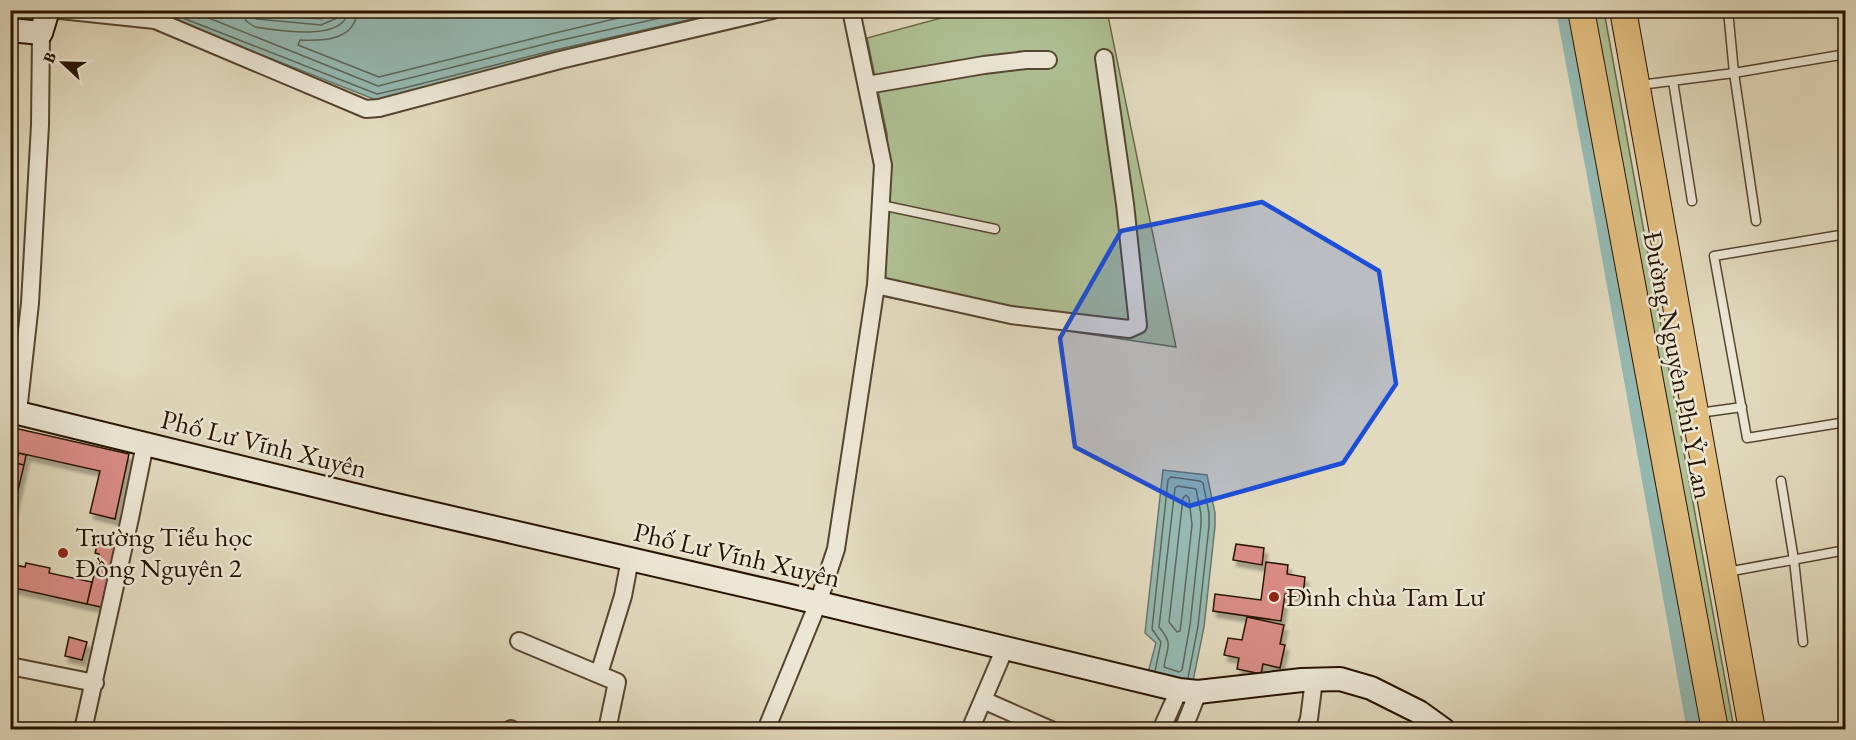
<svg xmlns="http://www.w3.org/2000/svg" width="1856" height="740" viewBox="0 0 1856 740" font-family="'EB Garamond',serif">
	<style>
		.green { fill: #afc195; stroke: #6a6a4a; stroke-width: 1.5 }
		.water { fill: #95bab3; stroke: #69776b; stroke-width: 1.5 }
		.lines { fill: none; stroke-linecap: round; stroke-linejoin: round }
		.shore { stroke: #5e665a; stroke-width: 1.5 }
		.canal { stroke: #95bab3; stroke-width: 16 }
		.building { fill: #d98c86; stroke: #261300; stroke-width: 1.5; filter: url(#shadow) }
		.lane-casing { stroke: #554530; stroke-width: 11 }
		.street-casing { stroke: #554530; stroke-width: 20 }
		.secondary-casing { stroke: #261300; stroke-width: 26 }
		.primary-casing { stroke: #261300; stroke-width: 28 }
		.lane { stroke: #ece7d5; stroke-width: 8 }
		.street { stroke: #ece7d5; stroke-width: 16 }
		.secondary { stroke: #ece7d5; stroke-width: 22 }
		.primary { stroke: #e1bd7f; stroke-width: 26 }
		.marked { fill: #1d4ed8; fill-opacity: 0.2; stroke: #1d4ed8; stroke-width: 4.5; stroke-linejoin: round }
		.poi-dot { fill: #8f2418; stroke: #ece7d5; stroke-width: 2 }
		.labels { text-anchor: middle; stroke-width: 5; stroke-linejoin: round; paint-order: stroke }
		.street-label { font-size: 27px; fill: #261300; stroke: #ece7d5 }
		.poi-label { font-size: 27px; fill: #261300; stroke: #ece7d5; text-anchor: start }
	</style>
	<defs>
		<filter id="shadow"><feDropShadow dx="3.5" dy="6" stdDeviation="1.5" flood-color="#0004"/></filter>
	</defs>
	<rect width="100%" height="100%" fill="#e2dabe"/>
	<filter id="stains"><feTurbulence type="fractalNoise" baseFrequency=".00333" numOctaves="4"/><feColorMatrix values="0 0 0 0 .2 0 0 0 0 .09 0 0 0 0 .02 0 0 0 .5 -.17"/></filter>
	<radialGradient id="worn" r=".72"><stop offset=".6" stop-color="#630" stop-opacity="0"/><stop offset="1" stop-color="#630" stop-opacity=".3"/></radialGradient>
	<path class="green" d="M967 11H1107L1176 347 1021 324 881 296 889 176 887 134 867 38Z
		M1593 11H1604L1734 729H1723Z"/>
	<path class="water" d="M176 10 243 11 260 14 321 19 338 10 347 11 349 13 354 10 762 11 376 100 174 20Z
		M10 11H42C36 21 21 18 11 18Z
		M1163 470 1207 475 1215 513V526L1204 627 1191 691 1147 676 1156 643 1145 633Z"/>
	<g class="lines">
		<path class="shore" d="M181 10 183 18 377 94 404 88 555 50 693 19
			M189 10 378 86 553 42 696 10
			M244 10 246 21 255 27C276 30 346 43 348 10
			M251 10 252 16 257 19 321 25 337 18 340 10
			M357 10C356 41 322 41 300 40L298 45 379 77 551 34 652 10
			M1178 486 1196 489 1201 514V525L1190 625 1182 670 1179 672 1164 667C1167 646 1174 645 1159 627L1175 488Z
			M1186 495 1189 498 1192 525 1181 624 1180 631 1177 632 1169 622 1183 498Z
			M1155 671 1161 642 1152 629 1168 480 1171 477 1200 481 1203 483 1209 513V526L1198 626 1188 678"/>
		<path class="canal" d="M1564 10 1602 213 1695 730"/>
	</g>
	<path class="building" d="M10 427 129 454 115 519 90 513 100 471 10 451Z
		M19 453 26 455 24 465 16 463Z
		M10 462 24 465 10 524Z
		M98 542 115 546 101 607 87 604 99 554 95 553Z
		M1236 544 1264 548 1262 565 1233 560Z
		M1266 562 1288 565 1287 574 1305 577 1303 596 1285 594 1281 621 1213 611 1215 594 1261 600Z
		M26 563 50 568 49 573 92 582 87 604 10 587V564L25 567Z
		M1247 617 1284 625 1280 644 1285 645 1280 668 1263 664 1261 674 1237 669 1239 658 1224 655 1228 638 1242 640Z
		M69 637 87 642 82 660 65 656Z"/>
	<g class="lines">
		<defs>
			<path id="lane" d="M1728 10 1734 73 1756 221
				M1673 81 1692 201
				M1640 85 1734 73 1846 54
				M881 205 995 229
				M1846 234 1714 256 1747 438 1846 422
				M1699 413 1742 407
				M1781 481 1794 560 1803 642
				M1727 572 1846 550"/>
			<path id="street" d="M60 10 155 20 366 109 379 108 560 60 773 10
				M867 85 984 65 1026 60H1048
				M876 285 1011 315 1129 329 1138 325 1125 204 1104 58
				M18 412 30 303 40 125 41 33
				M519 641 617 682 607 730
				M10 666 95 683
				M599 674 623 596 630 559
				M983 700 1051 730
				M83 730 130 518 145 444
				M511 730V729
				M766 730 818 603 836 549 876 285 883 165 851 10
				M970 730 1005 648
				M1161 730 1179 690
				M1183 730 1198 692
				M1305 730 1309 719 1314 680"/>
			<path id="secondary" d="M10 30 41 33 48 10
				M10 411 383 502 786 595 1179 690 1198 692 1302 680 1340 679 1371 688 1419 712 1444 730"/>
			<path id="primary" d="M1581 10 1715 730
				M1623 10 1752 730"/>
		</defs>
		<use href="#lane" class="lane-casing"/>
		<use href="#street" class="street-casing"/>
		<use href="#secondary" class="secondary-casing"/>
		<use href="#primary" class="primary-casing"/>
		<use href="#lane" class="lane"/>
		<use href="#street" class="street"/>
		<use href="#secondary" class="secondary"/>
		<use href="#primary" class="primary"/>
	</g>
	<path class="marked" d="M1262 202 1379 271 1396 384 1343 463 1189 506 1075 447 1060 338 1121 231Z"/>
	<g class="poi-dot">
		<circle cx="63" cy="553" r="6"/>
		<circle cx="1274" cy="597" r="6"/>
	</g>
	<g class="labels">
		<g class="street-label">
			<text transform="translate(1678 365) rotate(79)" y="9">Đường Nguyên Phi Ỷ Lan</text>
			<text transform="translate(264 444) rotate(14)" y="9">Phố Lư Vĩnh Xuyên</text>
			<text transform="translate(737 555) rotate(13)" y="9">Phố Lư Vĩnh Xuyên</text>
		</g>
		<g class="poi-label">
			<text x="75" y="546">Trường Tiểu học<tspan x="75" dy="31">Đồng Nguyên 2</tspan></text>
			<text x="1286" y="606">Đình chùa Tam Lư</text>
		</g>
	</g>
	<rect width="1856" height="740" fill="none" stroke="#e2dabe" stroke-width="36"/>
	<rect x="12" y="12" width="1832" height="716" fill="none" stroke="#261300" stroke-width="3"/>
	<rect x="18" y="18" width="1820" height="704" fill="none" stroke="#261300" stroke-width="1.5"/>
	<g transform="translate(63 63) rotate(292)" stroke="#ece7d5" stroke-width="4.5" paint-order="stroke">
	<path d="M0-4.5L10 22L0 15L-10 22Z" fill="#261300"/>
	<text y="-9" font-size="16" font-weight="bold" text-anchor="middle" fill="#261300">B</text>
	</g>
	<rect width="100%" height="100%" filter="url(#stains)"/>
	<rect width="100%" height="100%" fill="url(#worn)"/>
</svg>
